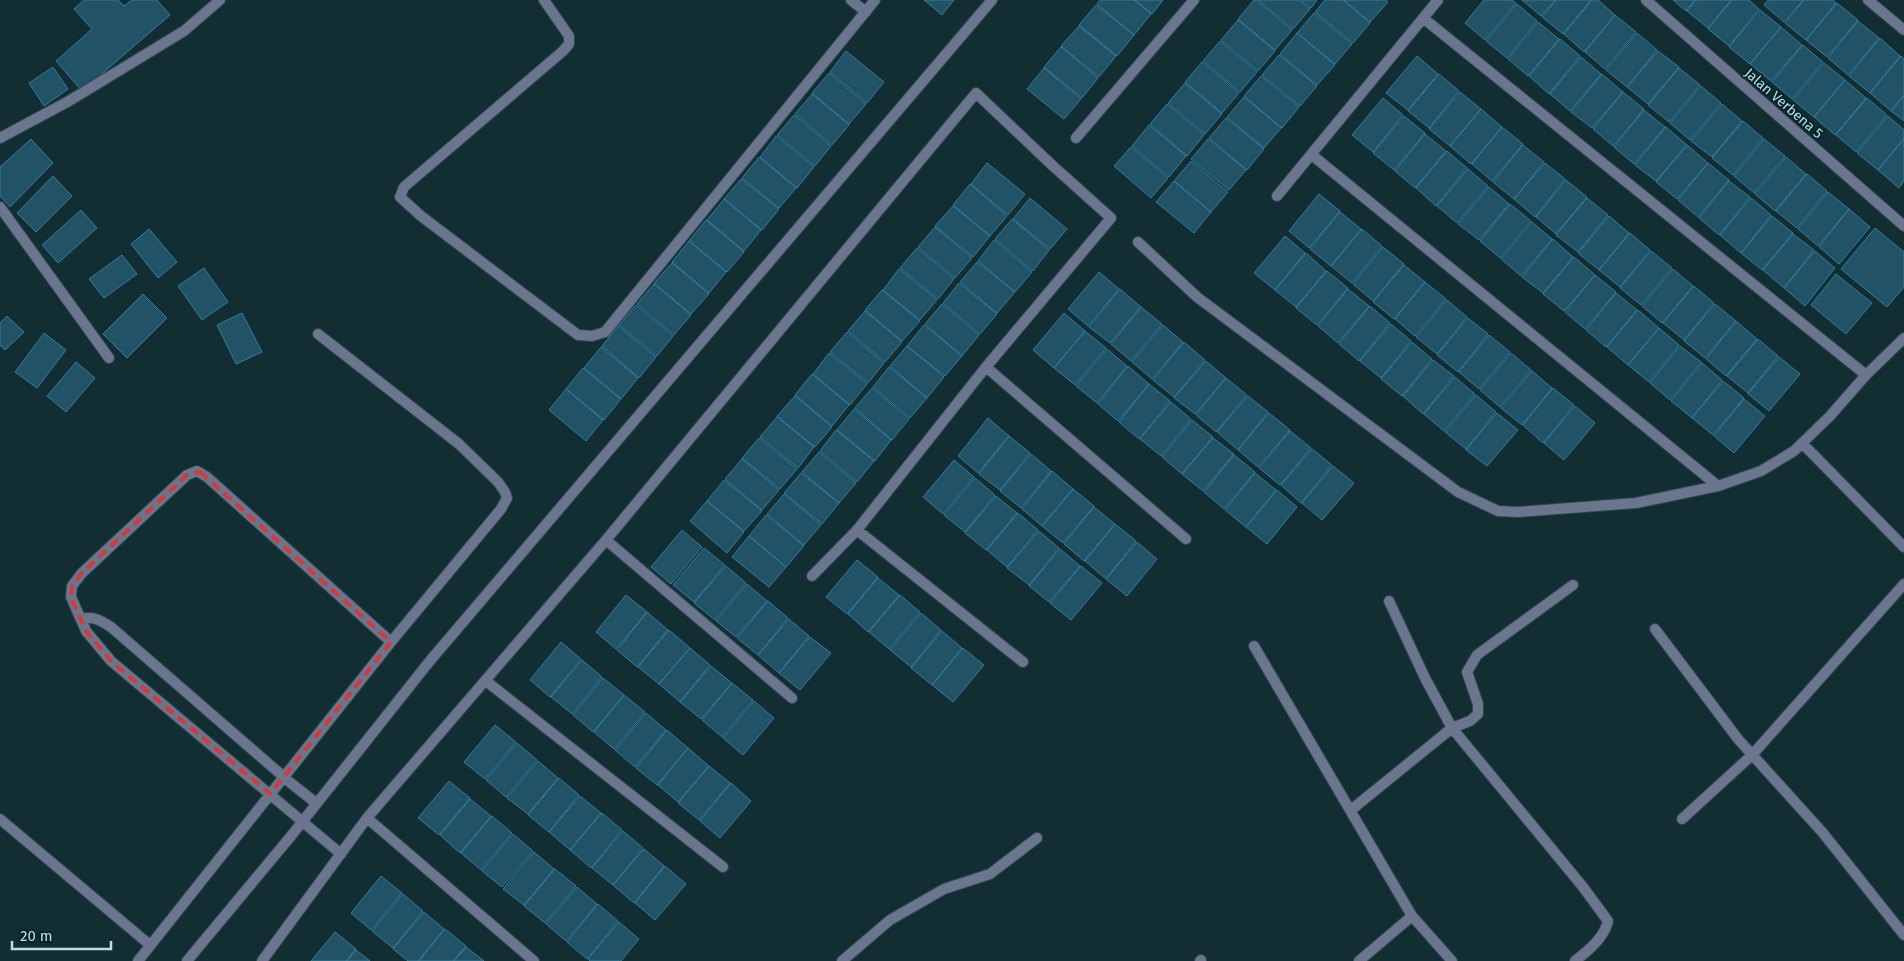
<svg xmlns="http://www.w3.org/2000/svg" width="1904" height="961" viewBox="0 0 1904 961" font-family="'Fira Sans',sans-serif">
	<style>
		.building { fill: #215266; stroke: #327e9c }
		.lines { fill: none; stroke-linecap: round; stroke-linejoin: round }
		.minor-casing { stroke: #2d4b4f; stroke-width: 12 }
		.minor { stroke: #6b758d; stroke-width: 10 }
		.marked { fill: none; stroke: #d33a3b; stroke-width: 4; stroke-dasharray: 10 6; stroke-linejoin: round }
		.labels { text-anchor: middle; stroke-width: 4; stroke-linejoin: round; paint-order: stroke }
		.street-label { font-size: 14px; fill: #b8e1e8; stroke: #072428 }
	</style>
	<rect width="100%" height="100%" fill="#122e32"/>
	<path class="building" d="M84 0H118L124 6 132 0H157L170 15 82 91 56 61 92 29 74 9Z
		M924 0H954L942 15Z
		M1100 0H1134L1151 14 1134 35 1097 4Z
		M1135 0H1163L1152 14Z
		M1254 0H1256L1292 30 1275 50 1238 19Z
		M1258 0H1299L1310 9 1293 29Z
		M1301 0H1317L1311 8Z
		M1325 0H1343L1370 23 1353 43 1315 12Z
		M1344 0H1386L1388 2 1370 22Z
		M1484 0H1512L1516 3 1485 40 1465 23Z
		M1522 0H1555L1541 16Z
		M1556 0H1591L1563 34 1542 17Z
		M1592 0H1598L1615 15 1584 52 1564 34Z
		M1673 0H1695L1686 11Z
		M1696 0H1731L1708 28 1687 11Z
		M1732 0H1749L1759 9 1729 46 1708 29Z
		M1768 0H1803L1784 22 1764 5Z
		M1804 0H1833L1836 3 1806 40 1785 23Z
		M1837 3 1858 20 1827 57 1806 40Z
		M1517 4 1537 21 1507 58 1486 41Z
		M1096 5 1134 35 1117 56 1079 25Z
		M1760 10 1781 27 1750 64 1729 47Z
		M1314 13 1352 44 1335 64 1297 33Z
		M1615 15 1636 32 1605 69 1585 52Z
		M1238 20 1275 51 1258 71 1221 40Z
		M1858 21 1879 38 1848 75 1828 58Z
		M1538 22 1559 39 1528 76 1508 59Z
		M1079 26 1116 56 1099 77 1061 46Z
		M1781 27 1802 45 1771 81 1750 64Z
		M1297 33 1335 65 1317 85 1280 54Z
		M1637 33 1657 50 1627 87 1606 70Z
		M1880 38 1900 56 1870 93 1849 76Z
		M1560 39 1580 56 1549 94 1529 76Z
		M1220 41 1257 72 1240 92 1203 61Z
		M1803 45 1823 62 1792 99 1772 82Z
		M1061 47 1098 78 1082 98 1044 67Z
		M846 51 884 82 867 103 830 72Z
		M1658 51 1679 67 1648 104 1627 87Z
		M1279 55 1317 86 1300 106 1262 75Z
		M1417 56 1438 74 1408 110 1386 93Z
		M1901 56 1904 59V95L1891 111 1870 93Z
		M1581 57 1601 74 1570 111 1550 94Z
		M1202 62 1239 93 1222 113 1185 82Z
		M1824 63 1845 80 1814 117 1793 100Z
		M53 67 68 89 44 106 29 83Z
		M1044 68 1081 99 1064 119 1027 89Z
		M1679 68 1700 85 1669 122 1648 105Z
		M829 73 866 104 849 124 812 93Z
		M1439 74 1459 91 1429 128 1408 111Z
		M1602 74 1623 92 1592 128 1571 112Z
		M1261 76 1299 107 1282 128 1244 96Z
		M1845 80 1866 98 1835 135 1814 117Z
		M1185 83 1222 114 1205 134 1168 103Z
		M1701 86 1721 103 1690 140 1670 123Z
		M1460 92 1481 109 1450 146 1429 129Z
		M1623 92 1644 109 1613 146 1593 129Z
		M812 94 849 125 832 145 795 114Z
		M1904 96V121L1891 111Z
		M1244 97 1281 128 1264 148 1227 117Z
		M1383 98 1403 115 1373 152 1352 135Z
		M1867 98 1887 115 1856 152 1836 135Z
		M1167 104 1204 135 1187 156 1150 124Z
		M1722 104 1742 121 1712 157 1691 141Z
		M1481 109 1502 127 1471 164 1450 146Z
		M1644 110 1665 127 1634 164 1614 147Z
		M794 115 831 146 815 166 777 135Z
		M1404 116 1425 133 1394 170 1373 153Z
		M1888 116 1904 130V138L1878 170 1857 153Z
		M1226 118 1264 149 1247 170 1209 138Z
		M1743 121 1763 138 1733 175 1712 158Z
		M1149 125 1186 156 1169 177 1132 146Z
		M1502 127 1523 144 1492 181 1472 164Z
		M1666 127 1687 145 1656 181 1635 165Z
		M1425 134 1446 151 1415 188 1395 171Z
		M776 136 814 167 797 188 760 157Z
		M31 139 53 163 10 207 0 196V167Z
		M1208 139 1246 170 1229 190 1191 159Z
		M1764 139 1785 156 1754 193 1734 176Z
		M1904 139V181L1899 188 1878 170Z
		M1523 145 1544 162 1514 199 1493 182Z
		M1687 145 1708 163 1677 199 1656 182Z
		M1131 147 1168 178 1151 198 1114 166Z
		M1447 151 1467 168 1436 206 1416 188Z
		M759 157 796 188 779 208 742 178Z
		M1786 157 1806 174 1775 211 1755 194Z
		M1191 161 1228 192 1211 212 1174 181Z
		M987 163 1025 194 1008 215 971 184Z
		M1545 163 1565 179 1535 217 1514 199Z
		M1708 163 1729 180 1698 217 1678 200Z
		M1468 169 1488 186 1457 223 1437 206Z
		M1807 174 1827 191 1797 228 1776 211Z
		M53 176 72 196 36 232 17 213Z
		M741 179 779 209 762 230 724 199Z
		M1566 180 1587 197 1556 234 1536 217Z
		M1174 181 1211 212 1194 233 1156 202Z
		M1729 181 1750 197 1719 235 1699 218Z
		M970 184 1007 216 990 236 953 205Z
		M1489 187 1509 204 1479 240 1458 224Z
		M1828 192 1849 209 1818 246 1798 229Z
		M1319 194 1340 211 1309 248 1289 231Z
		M1030 198 1067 229 1050 249 1013 219Z
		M1587 198 1608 215 1578 252 1556 235Z
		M1751 198 1771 215 1741 253 1720 235Z
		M724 199 761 230 744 251 707 220Z
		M1510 204 1531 221 1500 258 1480 241Z
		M953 206 990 236 973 257 935 226Z
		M1849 209 1870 227 1839 264 1819 247Z
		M81 210 97 228 58 263 42 245Z
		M1340 212 1361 229 1331 266 1310 249Z
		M1609 216 1629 233 1599 270 1578 253Z
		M1772 216 1793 233 1762 270 1741 253Z
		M1012 219 1049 250 1033 271 995 239Z
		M706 220 744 252 727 272 689 241Z
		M1532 222 1552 239 1521 276 1501 259Z
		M935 227 972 258 955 278 918 247Z
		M1875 228 1904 252V287L1887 307 1841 269Z
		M149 229 177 262 158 278 131 244Z
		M1362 229 1382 246 1352 283 1331 266Z
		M1630 233 1650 250 1620 287 1599 270Z
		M1793 234 1814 250 1784 288 1763 270Z
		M1285 236 1305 253 1275 290 1254 273Z
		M1553 239 1573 257 1543 293 1522 277Z
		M994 240 1032 272 1015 292 978 261Z
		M689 241 726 272 709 293 672 262Z
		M1383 247 1404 264 1373 301 1353 284Z
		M917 248 954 279 938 299 900 268Z
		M1651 251 1672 268 1641 305 1620 288Z
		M1815 251 1835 268 1805 306 1784 288Z
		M1306 253 1326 271 1296 307 1275 290Z
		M122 255 137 274 104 298 89 279Z
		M1574 257 1595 275 1564 311 1543 294Z
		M977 262 1015 292 997 313 960 282Z
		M672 263 709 294 691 314 654 283Z
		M1404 265 1425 282 1394 319 1373 302Z
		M204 268 228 302 202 320 178 286Z
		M899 269 937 300 920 320 883 290Z
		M1673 269 1693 286 1662 323 1642 306Z
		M1327 271 1348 288 1317 325 1296 308Z
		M1099 272 1119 289 1088 326 1068 309Z
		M1836 274 1872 303 1846 334 1811 305Z
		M1595 275 1616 292 1585 329 1565 312Z
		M1425 282 1446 299 1415 336 1395 319Z
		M959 283 997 314 980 334 943 303Z
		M654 284 691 315 674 335 637 304Z
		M1694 286 1714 303 1684 340 1663 323Z
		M1120 289 1141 307 1110 343 1089 327Z
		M1348 289 1369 306 1338 343 1318 326Z
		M882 290 920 321 902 341 865 310Z
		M1616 293 1637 310 1606 347 1586 330Z
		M143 294 167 318 127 358 103 334Z
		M1447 300 1467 317 1437 354 1416 337Z
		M942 304 979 335 962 356 925 324Z
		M1715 304 1736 321 1705 358 1684 341Z
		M636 305 673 336 657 356 619 325Z
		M1370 306 1390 323 1359 361 1339 344Z
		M1141 307 1162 324 1131 361 1111 344Z
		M1638 310 1659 328 1628 365 1607 347Z
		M865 311 902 342 885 362 848 331Z
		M242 313 262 352 236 364 217 325Z
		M1064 313 1085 331 1054 368 1033 350Z
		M7 316 24 332 5 350 0 345V323Z
		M1468 318 1488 334 1458 372 1437 355Z
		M1736 321 1757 339 1726 376 1706 359Z
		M1391 324 1411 341 1381 378 1360 361Z
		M924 325 962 356 945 376 907 346Z
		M1163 325 1183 342 1152 379 1132 362Z
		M618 326 656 357 639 378 602 346Z
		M1659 328 1679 345 1649 382 1628 365Z
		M1085 331 1106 348 1075 385 1054 368Z
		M847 332 884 363 868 383 830 352Z
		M44 333 66 350 37 388 15 372Z
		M1489 335 1510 352 1479 389 1459 372Z
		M1758 339 1778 356 1748 393 1727 376Z
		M1184 342 1205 360 1174 397 1153 380Z
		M1412 342 1432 359 1402 396 1381 379Z
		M907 346 944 377 927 398 890 366Z
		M1680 346 1701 362 1670 400 1650 383Z
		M601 347 638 378 621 399 584 368Z
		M1107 349 1127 366 1097 403 1076 386Z
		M829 353 867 384 850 405 813 374Z
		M1511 353 1531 370 1500 407 1480 390Z
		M1779 357 1800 374 1769 411 1748 394Z
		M1433 360 1454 376 1423 414 1403 396Z
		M1206 361 1226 378 1195 414 1174 398Z
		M76 362 95 378 66 412 47 396Z
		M1702 363 1722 380 1692 418 1671 401Z
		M1128 366 1149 384 1118 421 1098 404Z
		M889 367 927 398 910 418 873 387Z
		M583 368 621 399 604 420 566 389Z
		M1532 371 1552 388 1522 425 1501 408Z
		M812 374 849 405 832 426 795 395Z
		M1455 377 1475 394 1444 431 1424 414Z
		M1226 378 1247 395 1216 432 1196 415Z
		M1723 381 1744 398 1713 435 1692 418Z
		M1149 384 1170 401 1139 439 1119 422Z
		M872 388 909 419 892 440 855 408Z
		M1553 388 1574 405 1543 443 1523 425Z
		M566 389 603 420 586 441 549 410Z
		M1476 395 1496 412 1466 449 1445 432Z
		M795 396 832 427 815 447 777 416Z
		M1248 396 1268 412 1238 450 1217 432Z
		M1744 399 1765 416 1734 453 1714 436Z
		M1171 402 1191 419 1161 456 1140 439Z
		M1575 406 1595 423 1564 460 1544 443Z
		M854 409 891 440 875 461 837 430Z
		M1269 413 1290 430 1258 467 1238 450Z
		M1497 413 1518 430 1487 466 1466 450Z
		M777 417 814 447 798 468 760 437Z
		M988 418 1009 436 978 473 958 456Z
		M1192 420 1213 437 1182 474 1162 457Z
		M836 430 874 461 857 482 820 451Z
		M1290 431 1311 448 1280 485 1259 468Z
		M1009 436 1030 453 1000 490 979 474Z
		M759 438 797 469 780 489 742 458Z
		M1213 438 1234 454 1203 491 1182 474Z
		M1312 449 1332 465 1301 503 1281 485Z
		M819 452 856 483 839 503 802 472Z
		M1031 454 1051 471 1021 508 1000 491Z
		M1234 455 1255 472 1224 509 1204 492Z
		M742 459 779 490 762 510 725 479Z
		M954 460 974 477 943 514 923 497Z
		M1333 466 1354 483 1322 520 1302 503Z
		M1052 471 1073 489 1042 526 1022 509Z
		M801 473 839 503 822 524 784 493Z
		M1255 473 1276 490 1246 527 1225 510Z
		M975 478 995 495 965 532 944 515Z
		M724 480 762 511 744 531 707 501Z
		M1073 489 1094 506 1063 543 1042 526Z
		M1277 490 1297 507 1267 544 1246 527Z
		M784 494 821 525 804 545 767 514Z
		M996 496 1017 513 986 550 965 533Z
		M707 501 744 532 727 553 690 521Z
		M1094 507 1115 524 1084 561 1064 544Z
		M1018 513 1038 530 1007 567 987 550Z
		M766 515 804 546 786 567 749 536Z
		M1115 524 1136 541 1106 579 1085 561Z
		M682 530 702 547 671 584 651 567Z
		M1039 531 1059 548 1029 585 1007 568Z
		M749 536 786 567 769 587 732 557Z
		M1137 542 1157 559 1127 596 1106 579Z
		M704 548 725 565 694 602 673 585Z
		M1060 549 1080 566 1049 602 1029 586Z
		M857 560 878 577 847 614 826 597Z
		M726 566 746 583 715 620 694 603Z
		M1081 566 1102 583 1071 620 1050 603Z
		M878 578 899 595 868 632 848 614Z
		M747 584 767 601 736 637 716 621Z
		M626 595 647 612 616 649 596 632Z
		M900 595 920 612 889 649 869 632Z
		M768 601 788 618 758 655 737 638Z
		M647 612 668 630 637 667 617 650Z
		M921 613 941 630 911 667 890 650Z
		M789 619 809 636 779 673 758 655Z
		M669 630 690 648 659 684 638 667Z
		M942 631 962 648 932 685 911 668Z
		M810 637 831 653 800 690 779 673Z
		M561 642 581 659 550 697 530 680Z
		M690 648 710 665 680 702 659 684Z
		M963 648 984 665 953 702 932 685Z
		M582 660 602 677 572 714 551 697Z
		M711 666 732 683 701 719 680 702Z
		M603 678 624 695 593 732 573 715Z
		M732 683 753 700 722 737 702 720Z
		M624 695 645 712 614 749 594 732Z
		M754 701 774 718 743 755 723 738Z
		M646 713 666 730 635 767 615 750Z
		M495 725 516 742 485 779 464 762Z
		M667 730 688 748 657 785 636 768Z
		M517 743 537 760 506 797 486 780Z
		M688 748 709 766 678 802 658 785Z
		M538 761 558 778 528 814 507 798Z
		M709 766 730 783 699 820 678 803Z
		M559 778 579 795 549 832 528 815Z
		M449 781 470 798 439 835 418 818Z
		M731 783 751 801 720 838 700 821Z
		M580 796 601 813 570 850 549 832Z
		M470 799 491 816 460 853 440 835Z
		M602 813 622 830 591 868 570 850Z
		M492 816 512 833 481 870 461 853Z
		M623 831 643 848 613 885 592 868Z
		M513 834 533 851 502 887 482 871Z
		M644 849 664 866 634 903 613 885Z
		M534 852 554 869 524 905 503 889Z
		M665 866 686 884 655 920 635 903Z
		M555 869 576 886 545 923 524 906Z
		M381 876 402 893 371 930 351 913Z
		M577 887 597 904 566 941 546 924Z
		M403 894 423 911 393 948 372 931Z
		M598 904 618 921 587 959 567 942Z
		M424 912 444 929 418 961H408L393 949Z
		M619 922 639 939 621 961H590L588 959Z
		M445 929 466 946 453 961H419Z
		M335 932 356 949 346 961H311Z
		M466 947 484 961H454Z
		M356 950 370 961H347Z"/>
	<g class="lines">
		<defs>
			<path id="minor" d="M544 0 569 36V44L563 51 404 187 400 197 421 216 578 335 592 336 605 332 875 0
				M851 0 866 12
				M1646 0 1904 226
				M1868 0 1904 30
				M1423 18 1866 375
				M0 138 69 101 184 31 220 0
				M1076 138 1194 0
				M1312 155 1718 486
				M1277 196 1438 0
				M0 207 109 358
				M1138 242 1197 297 1458 492 1498 511 1518 512 1636 503 1718 486 1761 471 1794 451 1830 416 1866 375 1904 338
				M986 367 1186 539
				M1802 443 1904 547
				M857 530 1023 662
				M606 540 792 698
				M1389 601 1425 678 1452 728 1583 887 1608 921C1604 938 1589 950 1575 961
				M81 619C94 616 100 620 111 627L292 784 316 803
				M1655 629 1738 739 1823 833 1904 935
				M1254 646 1412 916 1452 961
				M486 681 723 867
				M1351 810 1452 728 1470 721 1478 714V704L1467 672 1477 655 1573 585
				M367 818 534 961
				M0 819 150 945
				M1682 819 1752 755 1904 584
				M341 854 111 661 86 631 71 597 72 586 82 573 187 475 197 471 207 477 391 642
				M138 961 391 642 501 509 507 498 505 492 498 482 459 444 318 334
				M187 961 291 836 429 662 992 0
				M262 961 367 818 606 540 976 93 1053 166 1111 218 986 367 857 530 812 576
				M842 961 890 920 944 889 990 874 1037 838
				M1200 961 1201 960
				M1359 961 1412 916"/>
		</defs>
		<use href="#minor" class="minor-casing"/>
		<use href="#minor" class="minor"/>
	</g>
	<path class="marked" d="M200 472 391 642 270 794 111 661 86 631 71 597 72 586 82 573 187 475Z"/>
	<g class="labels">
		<g class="street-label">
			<text transform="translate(1784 103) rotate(41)" y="5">Jalan Verbena 5</text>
		</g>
	</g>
	<path d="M12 941v8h99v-8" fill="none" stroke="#b8e1e8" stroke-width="2.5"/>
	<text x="20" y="941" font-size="15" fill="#b8e1e8" stroke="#072428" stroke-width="4" paint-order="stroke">20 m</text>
</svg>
